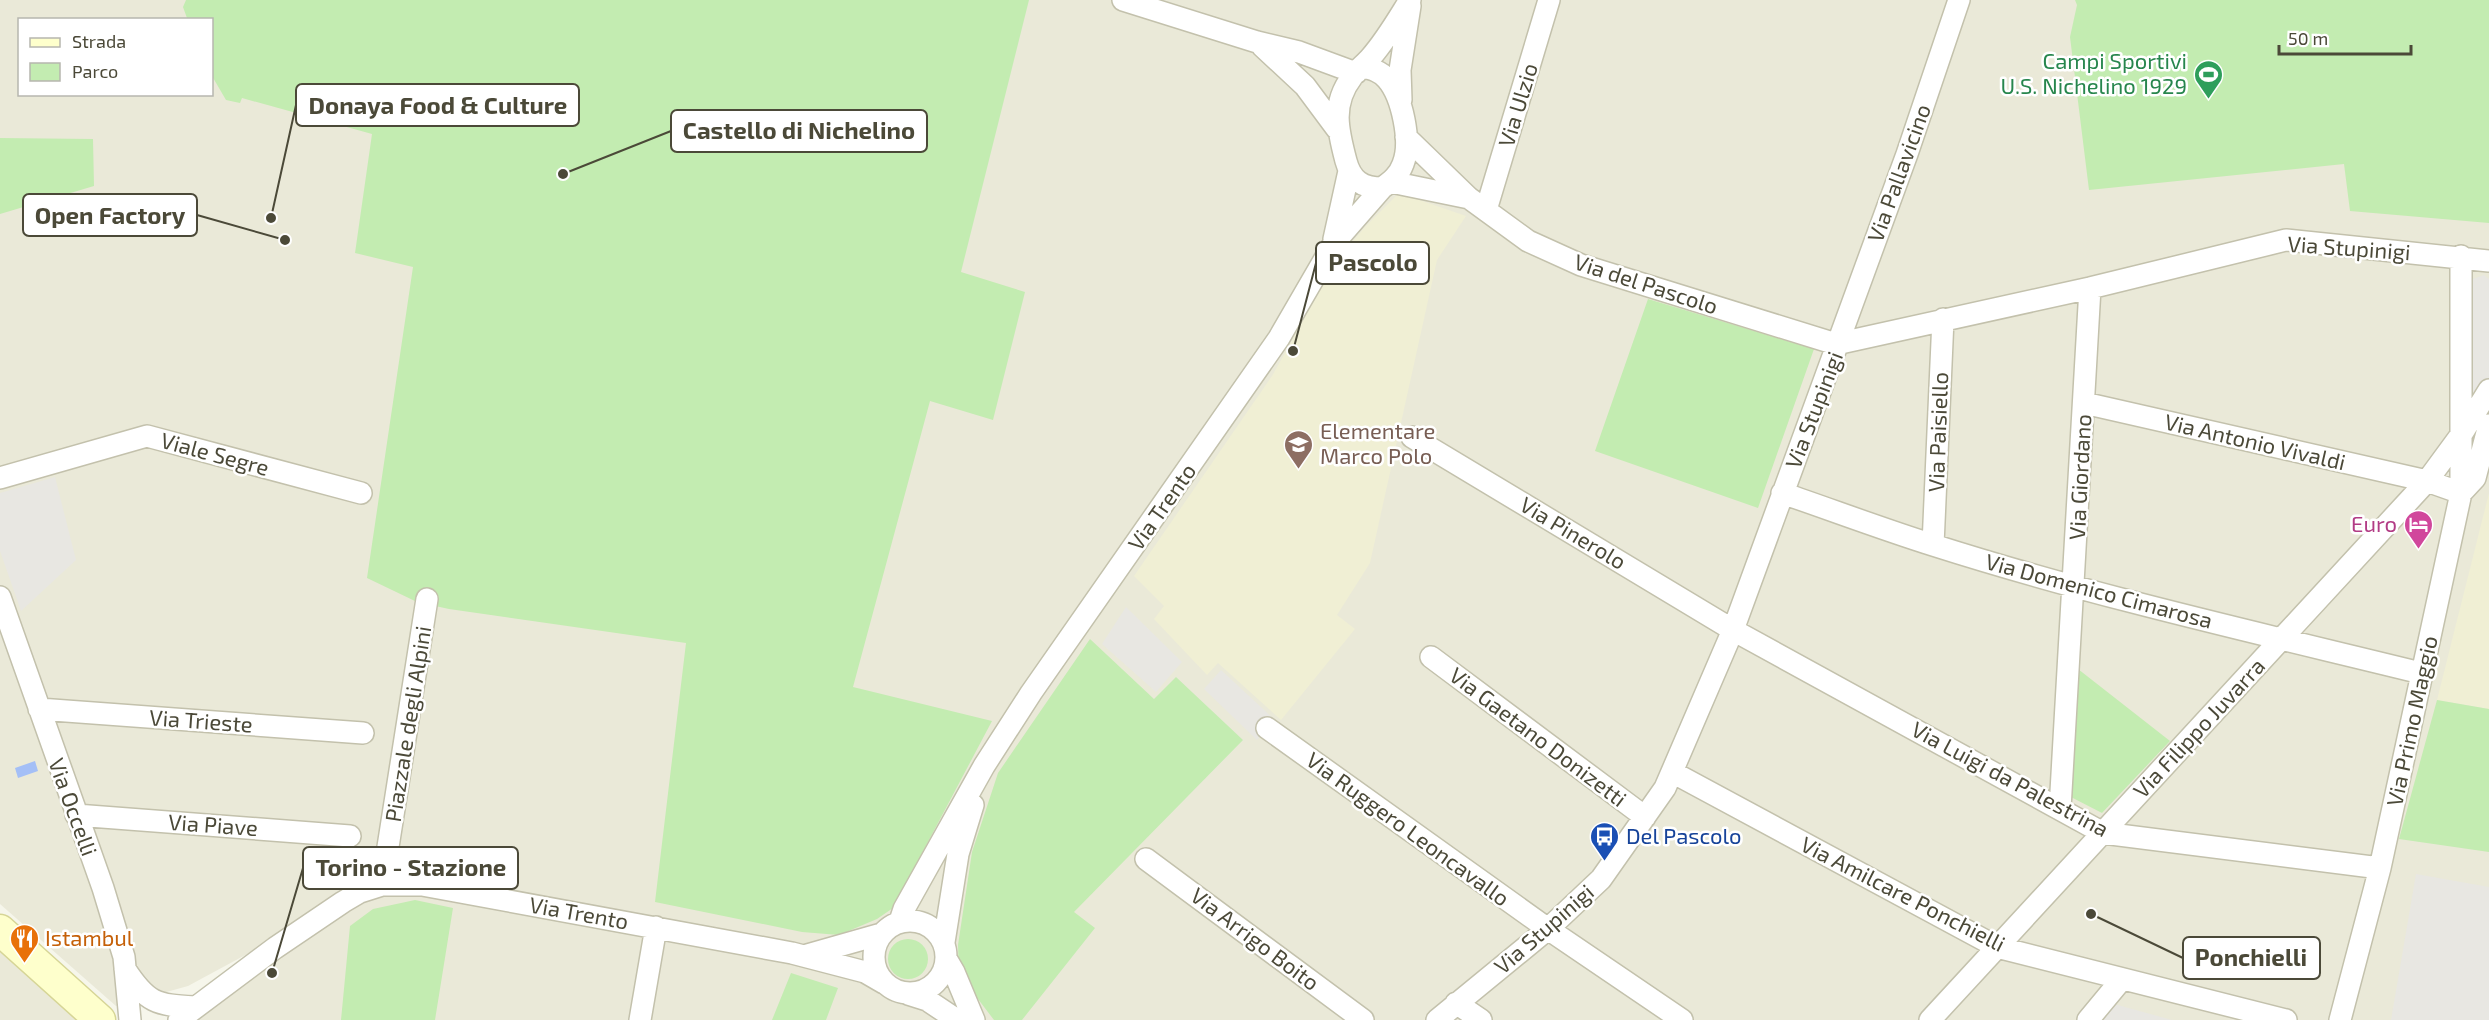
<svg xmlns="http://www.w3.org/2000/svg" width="2489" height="1020" viewBox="0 0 2489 1020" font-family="'Exo 2',sans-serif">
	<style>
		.residential { fill: #eae9d8; fill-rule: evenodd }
		.education { fill: #f0efd4 }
		.green { fill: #c3ecb1 }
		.parking { fill: #e8e7e2 }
		.water { fill: #a4bff6 }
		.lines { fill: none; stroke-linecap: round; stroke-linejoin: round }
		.street-casing { stroke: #c3c1ac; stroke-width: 24 }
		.secondary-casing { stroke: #d6d596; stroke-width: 33 }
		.street { stroke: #fff; stroke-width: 21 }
		.secondary { stroke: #feffcc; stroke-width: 30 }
		.labels { text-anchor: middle; stroke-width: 5; stroke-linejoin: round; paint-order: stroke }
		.leisure-label { font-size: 22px; fill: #27864d; stroke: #fff; text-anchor: end }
		.street-label { font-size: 22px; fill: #4b4938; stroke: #fff }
		.education-label { font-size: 22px; fill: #785e54; stroke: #fff; text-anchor: start }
		.hotel-label { font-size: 22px; fill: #b23c85; stroke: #fff; text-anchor: end }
		.transit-label { font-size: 22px; fill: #164399; stroke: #fff; text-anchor: start }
		.food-label { font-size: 22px; fill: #c56008; stroke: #fff; text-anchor: start }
		.leader { fill: none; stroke: #4b4938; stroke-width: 2 }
		.callout-dot { fill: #4b4938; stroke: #fff; stroke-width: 2 }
		.callout { fill: #fff; stroke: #4b4938; stroke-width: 2 }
		.callout-label { font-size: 24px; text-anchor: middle; font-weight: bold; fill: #4b4938 }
	</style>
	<rect width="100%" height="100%" fill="#f6f6eb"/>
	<path class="residential" d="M0 0H2489V1020H175L391 876 188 986 116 1006 0 904ZM20 20H212V94H20Z
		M0 929 101 1020H0Z"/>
	<path class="education" d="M1399 193 1466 216 1437 260 1370 563 1337 615 1355 629 1281 720 1218 663 1207 675 1154 619 1164 606 1134 576 1272 376 1338 259 1365 227Z
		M2489 493V709L2437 700Z"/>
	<path class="green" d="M186 0H1029L961 272 1025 292 993 420 930 401 853 687 992 721 893 908 877 919 839 935 802 932 655 902 686 643 449 609 417 602 367 578 413 267 355 253 372 134 242 98 240 103 226 100 212 76V20L187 18 183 7Z
		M2075 0H2489V223L2350 211 2344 164 2089 190 2070 37 2077 5Z
		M0 138 93 139 94 186 0 214Z
		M1648 299 1814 349 1758 508 1595 451Z
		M1090 639 1154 699 1176 677 1243 740 1074 912 1095 928 1022 1020H994L959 974 958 945 972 852 998 773Z
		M2078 669 2170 741 2102 813 2067 795Z
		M2437 700 2489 709V852L2399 839Z
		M415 900 453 908 435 1020H341L350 926 373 909Z
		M888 959a20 20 0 1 1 40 0a20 20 0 1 1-40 0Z
		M791 973 838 988 826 1020H772Z"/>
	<path class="parking" d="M2484 275 2489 279V380L2476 397 2471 395 2469 288 2473 279Z
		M55 477 76 560 21 611 0 551V493Z
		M1126 607 1182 662 1156 692 1102 644Z
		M1221 670 1274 719 1257 740 1204 689Z
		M2416 874 2489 887V1020H2391Z
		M2114 1004 2172 1020H2100Z"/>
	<path class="water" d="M35 761 38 771 18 778 15 768Z"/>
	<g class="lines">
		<defs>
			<path id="street" d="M1123 0 1257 42 1299 52 1356 73
				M1262 46 1305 86 1337 129
				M1362 67C1372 69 1380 71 1387 79 1402 96 1412 142 1403 164 1399 175 1392 181 1382 188 1362 188 1351 180 1346 161 1338 131 1331 104 1352 77 1357 70 1365 64 1371 57 1386 40 1398 19 1410 0
				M1401 100 1400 70 1410 6
				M1406 137 1469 198 1528 241 1581 265 1836 344
				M1391 182 1469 198
				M1486 210 1549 0
				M1334 239 1349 171
				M1836 344 2090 288 2286 240 2489 261
				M2084 403 2427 481 2461 493
				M1412 437 1733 630 2103 833 2380 868
				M0 478 147 436 361 493
				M1782 493C1832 510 1882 529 1933 545 2093 596 2258 633 2421 673
				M2461 493V256
				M1933 545 1943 319
				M0 597 103 888 124 957 130 1020
				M1431 657 1645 817
				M39 709 363 733
				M1267 728 1548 929 1682 1020
				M1672 772 1997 947 2286 1020
				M2060 809 2090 288
				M76 815 350 836
				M1146 859 1363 1020
				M382 885 427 599
				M874 957a36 36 0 1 1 72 0a36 36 0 1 1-72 0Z
				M900 921 904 909 984 766 1031 693 1279 338 1334 243 1382 188
				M944 942 958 854 973 805
				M807 955 881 934
				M947 960 954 972 974 1020
				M125 969C147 1003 156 1005 195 1007
				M908 994 927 1000 957 1020
				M1456 1003 1481 1020
				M179 1020 275 948 343 902 360 892 382 885H422L792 953 865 972 884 983
				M640 1020 656 927
				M1437 1020 1548 929 1601 879 1665 788 1733 630 1907 154 1959 0
				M1930 1020 2427 481 2463 432 2489 390
				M2088 1020 2122 979
				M2340 1020 2380 868 2461 493 2475 478 2489 425"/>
			<path id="secondary" d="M0 930 100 1020"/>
		</defs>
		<use href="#street" class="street-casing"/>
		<use href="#secondary" class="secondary-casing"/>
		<use href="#street" class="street"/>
		<use href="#secondary" class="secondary"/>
	</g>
	<defs>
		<symbol id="stadium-pin" viewBox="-11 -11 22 30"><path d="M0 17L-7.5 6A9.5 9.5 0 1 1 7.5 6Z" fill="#2e9e5b" stroke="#fff"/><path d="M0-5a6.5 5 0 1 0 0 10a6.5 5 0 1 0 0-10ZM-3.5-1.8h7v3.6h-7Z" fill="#fff"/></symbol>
		<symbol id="school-pin" viewBox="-11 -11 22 30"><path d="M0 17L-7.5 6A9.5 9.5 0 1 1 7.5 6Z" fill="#8d6e63" stroke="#fff"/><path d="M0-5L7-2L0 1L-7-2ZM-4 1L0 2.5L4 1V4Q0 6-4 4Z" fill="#fff"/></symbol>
		<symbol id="hotel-pin" viewBox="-11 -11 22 30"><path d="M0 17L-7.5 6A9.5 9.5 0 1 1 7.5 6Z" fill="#d1479c" stroke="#fff"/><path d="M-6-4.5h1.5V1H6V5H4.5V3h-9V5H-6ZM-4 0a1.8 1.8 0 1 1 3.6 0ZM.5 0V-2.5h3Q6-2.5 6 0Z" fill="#fff"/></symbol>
		<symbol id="bus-pin" viewBox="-11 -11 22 30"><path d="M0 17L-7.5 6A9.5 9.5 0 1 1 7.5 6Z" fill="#1a4fb4" stroke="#fff"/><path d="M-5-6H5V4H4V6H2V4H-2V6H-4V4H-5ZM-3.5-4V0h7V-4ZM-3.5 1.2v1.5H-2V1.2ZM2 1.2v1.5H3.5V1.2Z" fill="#fff"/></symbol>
		<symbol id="restaurant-pin" viewBox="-11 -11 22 30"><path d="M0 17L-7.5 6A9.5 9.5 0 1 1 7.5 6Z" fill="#e8710a" stroke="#fff"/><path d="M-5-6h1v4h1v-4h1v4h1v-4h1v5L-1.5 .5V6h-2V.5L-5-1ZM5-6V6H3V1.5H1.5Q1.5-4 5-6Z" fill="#fff"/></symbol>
	</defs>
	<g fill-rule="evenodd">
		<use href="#stadium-pin" x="2192" y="58" width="33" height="45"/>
		<use href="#school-pin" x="1282" y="428" width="33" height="45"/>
		<use href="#hotel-pin" x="2402" y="508" width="33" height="45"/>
		<use href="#bus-pin" x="1588" y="820" width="33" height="45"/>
		<use href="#restaurant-pin" x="8" y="922" width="33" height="45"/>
	</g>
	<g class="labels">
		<g class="leisure-label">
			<text x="2187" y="69">Campi Sportivi<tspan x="2187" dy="25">U.S. Nichelino 1929</tspan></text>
		</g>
		<g class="street-label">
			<text transform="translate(1518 105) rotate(-73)" y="8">Via Ulzio</text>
			<text transform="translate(1899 173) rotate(-70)" y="8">Via Pallavicino</text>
			<text transform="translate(2349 248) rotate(4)" y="8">Via Stupinigi</text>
			<text transform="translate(1646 284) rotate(18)" y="8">Via del Pascolo</text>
			<text transform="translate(1814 410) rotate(-69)" y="8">Via Stupinigi</text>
			<text transform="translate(1938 432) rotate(-88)" y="8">Via Paisiello</text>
			<text transform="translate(2255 442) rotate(13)" y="8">Via Antonio Vivaldi</text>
			<text transform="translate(215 454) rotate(15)" y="8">Viale Segre</text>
			<text transform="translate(2080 477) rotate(-87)" y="8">Via Giordano</text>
			<text transform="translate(1162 507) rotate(-55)" y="8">Via Trento</text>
			<text transform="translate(1573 533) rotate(31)" y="8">Via Pinerolo</text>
			<text transform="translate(2099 591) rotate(15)" y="8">Via Domenico Cimarosa</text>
			<text transform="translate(201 721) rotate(4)" y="8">Via Trieste</text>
			<text transform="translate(2412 721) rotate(-78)" y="8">Via Primo Maggio</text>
			<text transform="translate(408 724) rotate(-81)" y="8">Piazzale degli Alpini</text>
			<text transform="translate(2199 728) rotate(-47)" y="8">Via Filippo Juvarra</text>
			<text transform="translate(1538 737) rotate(37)" y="8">Via Gaetano Donizetti</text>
			<text transform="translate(2010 779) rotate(28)" y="8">Via Luigi da Palestrina</text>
			<text transform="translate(73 807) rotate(70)" y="8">Via Occelli</text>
			<text transform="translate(213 825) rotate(4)" y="8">Via Piave</text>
			<text transform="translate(1408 829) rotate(36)" y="8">Via Ruggero Leoncavallo</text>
			<text transform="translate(1903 894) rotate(27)" y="8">Via Amilcare Ponchielli</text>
			<text transform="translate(579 913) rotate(10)" y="8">Via Trento</text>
			<text transform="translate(1544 929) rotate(-41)" y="8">Via Stupinigi</text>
			<text transform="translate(1255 939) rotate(37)" y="8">Via Arrigo Boito</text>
		</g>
		<g class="education-label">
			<text x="1320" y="439">Elementare<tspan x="1320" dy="25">Marco Polo</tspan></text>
		</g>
		<g class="hotel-label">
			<text x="2397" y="532">Euro</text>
		</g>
		<g class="transit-label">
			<text x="1626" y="844">Del Pascolo</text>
		</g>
		<g class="food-label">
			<text x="45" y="946">Istambul</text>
		</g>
	</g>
	<path class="leader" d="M271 218L296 105M563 174L671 131M285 240L197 215M1293 351L1316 263M272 973L303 868M2091 914L2183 958"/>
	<g class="callout-dot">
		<circle cx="271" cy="218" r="6"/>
		<circle cx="563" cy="174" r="6"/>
		<circle cx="285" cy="240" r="6"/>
		<circle cx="1293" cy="351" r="6"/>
		<circle cx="272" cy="973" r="6"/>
		<circle cx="2091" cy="914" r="6"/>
	</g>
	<g class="callout">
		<rect x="296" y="84" width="283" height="42" rx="6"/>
		<rect x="671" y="110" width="256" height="42" rx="6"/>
		<rect x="23" y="194" width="174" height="42" rx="6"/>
		<rect x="1316" y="242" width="113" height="42" rx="6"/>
		<rect x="303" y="847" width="215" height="42" rx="6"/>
		<rect x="2183" y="937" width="137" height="42" rx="6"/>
	</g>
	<g class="callout-label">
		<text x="438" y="114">Donaya Food &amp; Culture</text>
		<text x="799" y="139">Castello di Nichelino</text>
		<text x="110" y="224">Open Factory</text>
		<text x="1373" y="271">Pascolo</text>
		<text x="411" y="876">Torino - Stazione</text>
		<text x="2251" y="966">Ponchielli</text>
	</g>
	<rect x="18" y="18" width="195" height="78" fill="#ffffff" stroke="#b7b6af" stroke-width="1.5"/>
	<rect x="30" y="38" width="30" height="9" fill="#feffcc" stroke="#b7b6af" stroke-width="1.5"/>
	<text x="72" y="48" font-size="18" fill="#4b4938">Strada</text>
	<rect x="30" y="63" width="30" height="18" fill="#c3ecb1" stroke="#b7b6af" stroke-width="1.5"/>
	<text x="72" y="78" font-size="18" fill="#4b4938">Parco</text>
	<path d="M2279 45v9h132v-9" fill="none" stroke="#4b4938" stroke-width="3"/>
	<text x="2288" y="45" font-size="18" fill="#4b4938" stroke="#ffffff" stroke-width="4.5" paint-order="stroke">50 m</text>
</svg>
